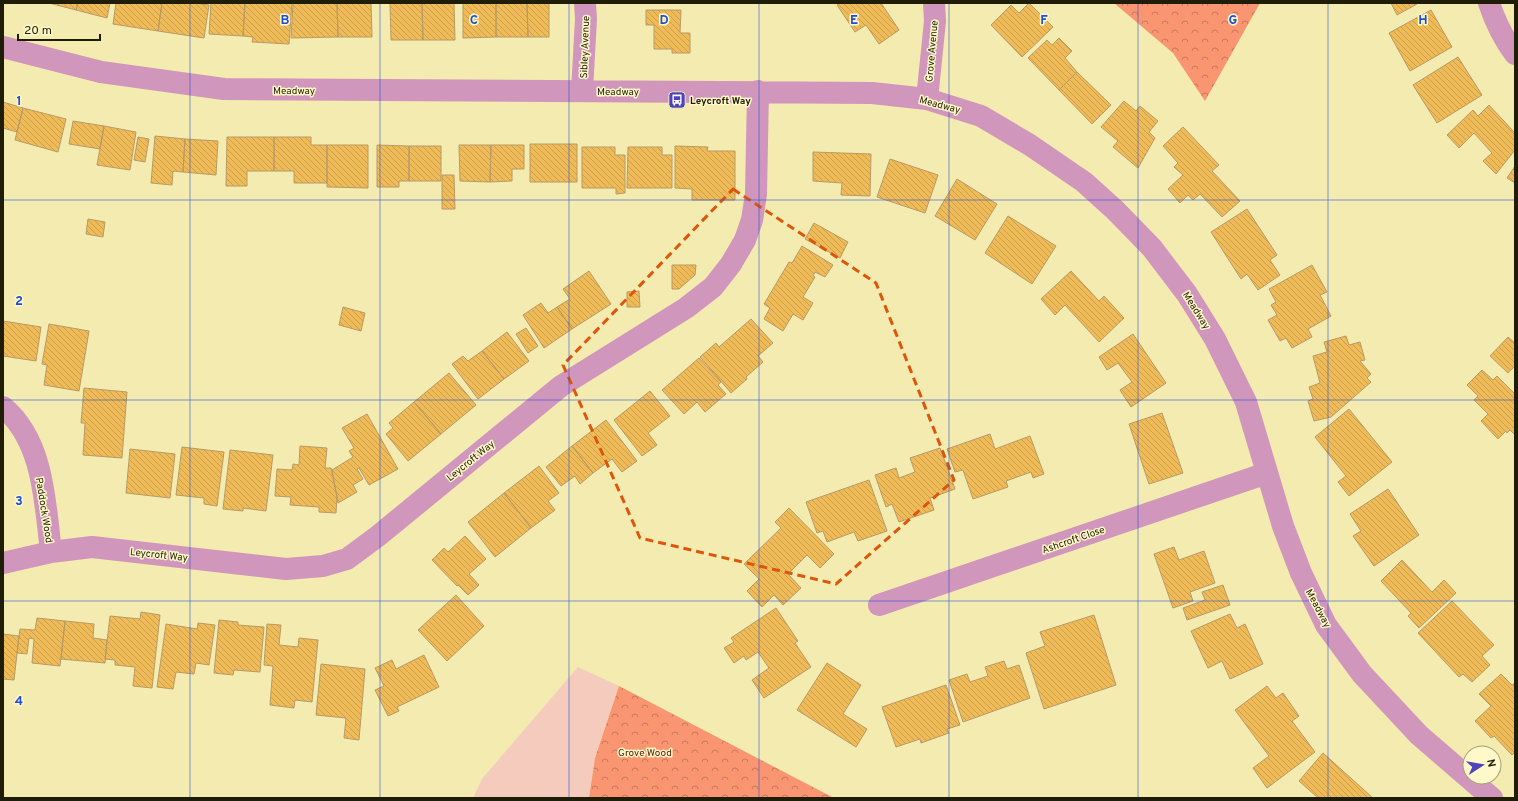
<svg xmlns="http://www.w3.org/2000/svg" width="1518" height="801" viewBox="0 0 1518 801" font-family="Overpass,sans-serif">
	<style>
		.green { fill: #f4cbbc }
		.forest { fill: url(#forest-crowns) }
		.building { fill: url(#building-back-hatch); stroke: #b89a67 }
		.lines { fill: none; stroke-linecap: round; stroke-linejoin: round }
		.minor { stroke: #d196bc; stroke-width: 22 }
		.marked { fill: none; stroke: #de560c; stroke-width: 3; stroke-dasharray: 8 5; stroke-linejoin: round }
		.grid { fill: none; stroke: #1d4ed8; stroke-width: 1; stroke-opacity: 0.55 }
		.labels { text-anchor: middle; stroke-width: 3; stroke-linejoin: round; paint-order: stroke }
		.street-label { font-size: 10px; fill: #201d06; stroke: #fff8c8 }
		.poi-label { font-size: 10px; font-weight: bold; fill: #201d06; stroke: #fff8c8; text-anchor: start }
		.park-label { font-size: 10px; fill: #541700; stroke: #fff8c8 }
		.grid-label { font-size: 13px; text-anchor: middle; font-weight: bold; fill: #1d4ed8; stroke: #fff8c8; stroke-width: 3; stroke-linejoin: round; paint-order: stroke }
	</style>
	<defs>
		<pattern id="forest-crowns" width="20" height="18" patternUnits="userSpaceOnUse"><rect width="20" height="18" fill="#f99570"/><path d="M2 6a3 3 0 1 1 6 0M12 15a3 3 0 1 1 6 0" fill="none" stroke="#c9795a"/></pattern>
		<pattern id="building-back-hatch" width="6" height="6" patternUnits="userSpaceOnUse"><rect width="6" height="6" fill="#efbb58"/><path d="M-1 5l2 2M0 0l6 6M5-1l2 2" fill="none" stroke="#cda04b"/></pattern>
	</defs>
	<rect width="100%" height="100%" fill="#f3ebaf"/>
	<path class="green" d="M578 667 619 686 595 758 589 798H473L482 779Z"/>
	<path class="forest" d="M1114 3H1260L1205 101 1173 53Z
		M619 686 834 798H589L595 758Z"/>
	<path class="building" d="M49 3H78L76 10Z
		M78 3H110L107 18 76 10Z
		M116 3H162L158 31 113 24Z
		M162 3H195L209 5 204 38 158 31Z
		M211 3H245L243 36 209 34Z
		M245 3H292L289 44 252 42 253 37 243 36Z
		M293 3H337L338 37 291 38Z
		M337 3H371L372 37H338Z
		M390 3H422L423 40H391Z
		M422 3H454L455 40H423Z
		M463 3H496V37L463 38Z
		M496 3H527L528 37H496Z
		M527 3H549V37H528Z
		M840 3H881L899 30 879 44 866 25 855 32 837 5Z
		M1029 3 1053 27 1022 57 991 25 1011 5 1019 13Z
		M1391 3H1416L1417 4 1397 15Z
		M646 10H681L680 33H690V53H672V49H654V25H646Z
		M1431 10 1452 47 1410 71 1389 33Z
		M1059 38 1072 51 1065 58 1077 72 1059 90 1028 58 1047 40 1052 45Z
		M1458 57 1482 95 1437 123 1413 85Z
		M1077 72 1111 105 1092 124 1059 90Z
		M1124 101 1136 111 1140 106 1158 121 1149 132 1155 138 1138 168 1113 147 1118 141 1101 127Z
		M3 102 23 108 17 132 3 128Z
		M1489 105 1515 133V150L1496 174 1483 161 1492 153 1474 133 1459 148 1447 135 1473 110 1478 116Z
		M23 108 66 119 58 152 15 140Z
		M73 121 104 126 100 149 69 144Z
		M104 126 136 132 130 170 97 165Z
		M1183 127 1219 165 1212 171 1240 201 1222 217 1200 194 1193 200 1188 195 1180 203 1168 189 1183 175 1174 167 1178 163 1163 146Z
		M155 136 185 139 183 172 173 171 172 185 151 183Z
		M138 137 149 139 145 162 134 160Z
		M227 137H274V171H247V186H226Z
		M274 137H311V145H327V183H294V171H274Z
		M185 139 218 141 216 175 183 172Z
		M530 144H577V182H530Z
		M327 145H368V188L327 187Z
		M377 145 409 146V181H399V187H377Z
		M459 145H491L490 182 460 181Z
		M491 145H524V169H512V181L490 182Z
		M409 146H441V181H409Z
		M675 146 708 147 707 151H735V200H692V189L675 188Z
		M582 147H615V155H625V193L616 194V188H582Z
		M628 147H662V155H672V188H627Z
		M813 152 871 154 870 196 841 195 842 183 813 181Z
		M890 159 938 175 925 213 877 197Z
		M1515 166V183L1507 178Z
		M442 175H454L455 209H442Z
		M957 179 997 204 975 240 935 216Z
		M1247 209 1277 255 1270 260 1280 275 1258 290 1247 274 1241 279 1211 232Z
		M1008 216 1056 246 1032 284 985 253Z
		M88 219 105 222 103 237 86 234Z
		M814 223 848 242 840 258 805 239Z
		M802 246 833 265 825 277 815 272 813 276 815 277 803 297 813 303 803 320 793 314 783 331 764 319 770 308 764 304 789 262 792 263Z
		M672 265H696L695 275 679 289H672Z
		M1312 265 1327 292 1320 295 1331 316 1308 329 1312 337 1292 348 1286 338 1280 341 1268 320 1277 315 1271 305 1276 302 1269 289Z
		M589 271 611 304 572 329 557 307 570 299 563 289Z
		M1071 271 1099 301 1104 296 1124 318 1099 342 1065 305 1055 315 1041 299Z
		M639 291 640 307H627V292Z
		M541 303 548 313 557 307 572 329 544 348 523 315Z
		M343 307 365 313 361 331 339 325Z
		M751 319 773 343 758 356 763 362 746 377 747 379 731 393 700 357 716 343 719 347Z
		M3 321 41 327 36 361 3 356Z
		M49 324 89 331 79 391 44 385 47 365 42 364Z
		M526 328 538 346 528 353 516 334Z
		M507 332 529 361 504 379 482 351Z
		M1133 334 1166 383 1131 407 1120 390 1132 382 1118 363 1107 370 1099 357Z
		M1346 336 1349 345 1360 342 1365 360 1360 361 1371 374 1367 378 1371 382 1331 417 1314 421 1308 401 1313 399 1309 387 1320 383 1313 356 1327 352 1324 342Z
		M1508 337 1515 343V366L1508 373 1490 356Z
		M482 351 504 379 478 399 452 364 463 356 468 361Z
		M699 358 721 382 718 385 726 394 705 412 697 402 684 414 662 390Z
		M1482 370 1493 380 1497 376 1515 394V435L1510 430 1507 433 1506 431 1498 439 1481 421 1488 414 1474 400 1478 396 1467 385Z
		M449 373 476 405 441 434 414 402Z
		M84 388 127 392 122 458 83 455 85 423H81Z
		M650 391 670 416 648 433 657 445 642 456 614 420Z
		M414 402 441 434 408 461 386 434 393 428 389 423Z
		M1349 409 1392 462 1349 496 1338 482 1346 476 1315 437Z
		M1162 413 1183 473 1149 484 1129 424Z
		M367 414 398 469 369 485 359 468 357 469 363 479 353 485 357 492 338 503 332 470 353 457 349 451 354 448 342 428Z
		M606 420 637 461 622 472 612 459 593 473 572 446Z
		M990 434 995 449 1030 436 1044 474 1033 478 1031 472 1006 481 1008 487 973 499 963 470 955 472 947 449Z
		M300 446 327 448 325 468H331L337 497 336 513 319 512V507L290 505 291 497 275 496 277 469 292 470 293 464 299 465Z
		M572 446 593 473 580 484 575 476 561 486 546 467Z
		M182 447 224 452 217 506 204 504V498L176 495Z
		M940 448 955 489 930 498 934 510 899 522 892 504 886 507 875 475 896 468 899 478 915 472 910 458Z
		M130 449 175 454 170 498 126 493Z
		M230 450 273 455 266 511 243 508V511L223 509Z
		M539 466 559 493 548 501 555 510 531 528 504 493Z
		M869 480 887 531 858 541 854 532 827 542 823 531 817 533 806 502Z
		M1388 489 1419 535 1374 566 1353 536 1361 531 1350 514Z
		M504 493 531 528 495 557 468 522Z
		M789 508 834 554 820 568 807 555 788 574 801 588 783 605 774 595 762 607 747 591 759 579 744 564 781 528 775 522Z
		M465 536 486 559 469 574 479 585 468 595 458 585 457 586 432 560 444 548 448 552Z
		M1174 547 1179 560 1204 551 1215 583 1190 592 1193 601 1173 608 1154 554Z
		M1402 560 1432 592 1444 580 1456 593 1419 628 1408 616 1411 613 1381 581Z
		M1223 585 1230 605 1187 620 1183 608 1205 600 1202 592Z
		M456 595 484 626 447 661 418 630Z
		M1452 601 1494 645 1482 656 1490 665 1472 682 1463 674 1459 677 1418 633Z
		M776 608 798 641 795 643 811 667 764 698 752 680 769 668 758 652 746 660 744 656 734 663 724 648 734 642 731 638Z
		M141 612 160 615 152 688 133 686 135 667 115 665V660L105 659 110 616 140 619Z
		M1230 614 1237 628 1245 624 1263 664 1230 679 1222 661 1208 668 1191 631Z
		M1094 615 1116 685 1044 709 1026 653 1045 646 1040 632Z
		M37 618 65 621 60 666 32 663 34 639 29 638 27 654 17 653 20 629 35 630Z
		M219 620 238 622V625L264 627 260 672 234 670 233 675 214 673Z
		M65 621 94 624 93 638 107 640 105 663 61 659Z
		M198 623 215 625 209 665 196 663 194 674 176 672 173 689 157 687 166 624 197 629Z
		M267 624 281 625 279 645 298 647 299 638 318 640 312 702 295 700 294 708 270 705 273 666 264 665Z
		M3 634 19 636 14 680 3 679Z
		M424 655 439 687 397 707 399 711 388 716 375 690 384 686 375 668 392 660 396 669Z
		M1004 661 1007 669 1019 665 1030 698 963 722 949 680 967 674 970 682 988 676 985 667Z
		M827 663 861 685 843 714 867 729 856 747 797 710Z
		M321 664 365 669 359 740 344 738 346 718 316 715Z
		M1501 674 1512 685 1515 683V752L1512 755 1494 736 1491 738 1475 721 1491 706 1479 694Z
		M946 685 960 725 947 729 949 733 921 743 920 739 896 747 882 707Z
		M1267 686 1276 698 1283 693 1299 716 1292 721 1315 752 1267 788 1253 768 1269 756 1235 710Z
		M1323 753 1373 798H1318L1299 781Z"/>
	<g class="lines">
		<path class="minor" d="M1489 3C1495 21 1503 38 1515 54
			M3 47 101 72 224 89 872 93 927 99 981 116 1030 145 1084 182 1115 210 1152 248 1187 294 1215 339 1246 402 1283 526 1301 573 1326 625 1362 674 1419 735 1492 798
			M582 91 586 19 585 3
			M927 99 935 21 934 3
			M3 407C44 441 45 503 51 552
			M3 563 51 552 92 547 286 569 323 566 347 559 378 536 561 386 686 308 713 287 731 264 745 240 752 220 756 194 758 91
			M879 605 1267 473"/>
	</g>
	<path class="marked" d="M733 189 876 283 954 480 836 584 640 538 563 365Z"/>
	<path class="grid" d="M190 3V798M380 3V798M569 3V798M759 3V798M949 3V798M1138 3V798M1328 3V798M3 200H1515M3 400H1515M3 601H1515"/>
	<defs>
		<symbol id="bus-square" viewBox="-11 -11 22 22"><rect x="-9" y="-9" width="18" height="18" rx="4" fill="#4e43ba" stroke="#fff8c8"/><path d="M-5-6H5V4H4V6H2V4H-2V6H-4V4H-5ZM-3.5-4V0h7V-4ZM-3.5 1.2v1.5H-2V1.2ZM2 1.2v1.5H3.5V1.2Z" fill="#fff"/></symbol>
	</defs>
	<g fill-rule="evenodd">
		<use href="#bus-square" x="667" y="90" width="20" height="20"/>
	</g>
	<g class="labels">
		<g class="street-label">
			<text transform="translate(584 47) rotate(-88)" y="4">Sibley Avenue</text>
			<text transform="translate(931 51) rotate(-85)" y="4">Grove Avenue</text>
			<text x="294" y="94">Meadway</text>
			<text x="618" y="95">Meadway</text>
			<text transform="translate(940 104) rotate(15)" y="4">Meadway</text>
			<text transform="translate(1197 310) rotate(58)" y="4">Meadway</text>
			<text transform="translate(470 460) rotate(-39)" y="4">Leycroft Way</text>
			<text transform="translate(45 510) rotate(81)" y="4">Paddock Wood</text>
			<text transform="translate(1073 539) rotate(-19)" y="4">Ashcroft Close</text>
			<text transform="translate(159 554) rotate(6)" y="4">Leycroft Way</text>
			<text transform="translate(1319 608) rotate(62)" y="4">Meadway</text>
		</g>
		<g class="poi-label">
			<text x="690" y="104">Leycroft Way</text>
		</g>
		<g class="park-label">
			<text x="645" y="756">Grove Wood</text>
		</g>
	</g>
	<g class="grid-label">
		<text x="285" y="24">B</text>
		<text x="474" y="24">C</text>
		<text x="664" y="24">D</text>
		<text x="854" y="24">E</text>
		<text x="1044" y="24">F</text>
		<text x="1233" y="24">G</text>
		<text x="1423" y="24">H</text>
		<text x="19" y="105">1</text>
		<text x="19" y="305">2</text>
		<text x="19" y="505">3</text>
		<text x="19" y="705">4</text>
	</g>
	<rect width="1518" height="801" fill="none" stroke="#201d06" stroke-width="8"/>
	<g transform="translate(1482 765) rotate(78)"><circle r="19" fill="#fff8c8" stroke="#a6a07a"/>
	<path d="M0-3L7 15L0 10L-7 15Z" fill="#4e43ba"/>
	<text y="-6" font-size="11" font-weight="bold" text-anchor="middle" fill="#201d06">N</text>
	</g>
	<path d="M18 34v6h82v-6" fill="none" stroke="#201d06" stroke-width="2"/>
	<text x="24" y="34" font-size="12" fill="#201d06" stroke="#fff8c8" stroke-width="3" paint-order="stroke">20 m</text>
</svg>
